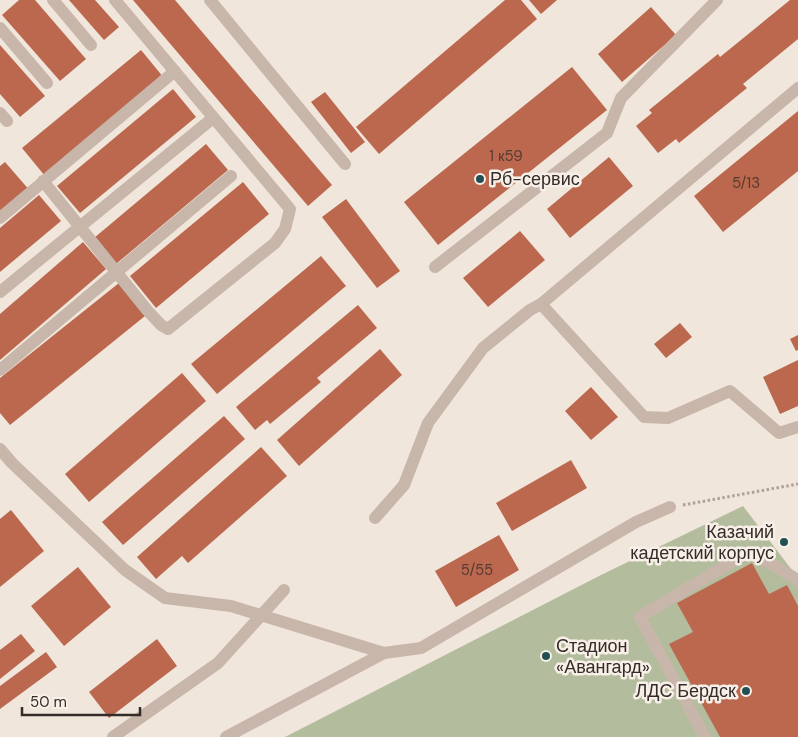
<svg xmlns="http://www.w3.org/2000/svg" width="798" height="737" viewBox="0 0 798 737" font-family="'DM Sans',sans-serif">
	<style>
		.green { fill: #b3bd9d }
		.building { fill: #bb684e }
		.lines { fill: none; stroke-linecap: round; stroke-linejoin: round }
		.path { stroke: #b2a093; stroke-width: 3; stroke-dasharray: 2.5 2.5; stroke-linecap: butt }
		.minor { stroke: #c7b6a9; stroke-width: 12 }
		.poi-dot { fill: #214f52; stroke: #f8f0e8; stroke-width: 2 }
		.labels { text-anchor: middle; stroke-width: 5; stroke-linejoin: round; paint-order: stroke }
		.number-label { font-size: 15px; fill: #563b32 }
		.poi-label { font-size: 18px; fill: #342c28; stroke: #f8f0e8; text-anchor: start }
	</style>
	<rect width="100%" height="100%" fill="#f0e6dc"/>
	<path class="green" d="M743 506 798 578V737H285L601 575Z"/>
	<path class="building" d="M19 0H35L86 59 60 81 2 15Z
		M69 0H95L119 27 104 40Z
		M133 0H175L332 185 308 206Z
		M505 0H521L537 19 379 154 356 127Z
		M529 0H557L541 14Z
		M790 0H798V39L743 84 747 88 679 143 676 139 658 153 636 126 652 113 649 110 718 54 720 57Z
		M651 7 676 35 622 82 598 54Z
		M0 45 45 96 20 117 0 94Z
		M141 50 164 78 45 176 22 148Z
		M572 67 607 110 438 245 404 202Z
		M173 89 196 117 80 213 57 186Z
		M325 92 365 142 351 153 311 102Z
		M798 111V171L723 232 694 196Z
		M206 144 228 170 116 264 94 238Z
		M609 157 633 186 570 238 547 209Z
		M5 162 31 192 0 219V166Z
		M243 182 269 214 156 308 130 276Z
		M39 195 61 221 0 272V228Z
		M346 199 400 271 377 288 322 217Z
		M520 231 545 260 488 307 463 278Z
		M83 242 106 269 0 360V314Z
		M321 256 346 286 217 394 191 364Z
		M119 283 145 316 10 425 0 413V378Z
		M358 305 377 328 317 378 321 382 270 424 267 420 255 430 236 407Z
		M680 323 692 337 666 358 654 344Z
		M798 335V350L796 351 790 339Z
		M380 349 402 375 299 466 277 440Z
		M798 360V406L780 414 763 377Z
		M182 373 206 401 89 502 65 474Z
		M591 387 618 417 591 440 565 411Z
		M224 416 245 439 123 545 102 522Z
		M261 447 287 476 188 563 182 556 156 579 137 557Z
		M571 460 587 488 512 531 496 503Z
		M11 510 44 551 0 587V519Z
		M499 535 519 570 456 607 435 571Z
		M752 563 769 594 787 585 798 606V737H720L669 644 693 632 677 603Z
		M78 567 111 607 64 646 31 606Z
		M21 634 35 651 0 679V650Z
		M157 639 177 666 109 718 89 692Z
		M46 652 57 667 0 709V686Z"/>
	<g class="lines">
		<path class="path" d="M683 505 798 484"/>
		<path class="minor" d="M53 0 91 45
			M210 0 345 164
			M0 28 47 83
			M798 88 541 304 644 417 668 418 730 391 779 433 798 427
			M0 113 7 121
			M43 181 147 310 161 325 168 329 275 243 285 229 290 209 115 0
			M0 218 175 71
			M435 267 607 133 621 98 717 0
			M0 292 213 118
			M0 370 231 176
			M0 449 12 463 125 570 165 598 231 606 384 653 421 648 636 522 670 507
			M375 518 404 485 428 423 483 348 530 310 541 304
			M113 737 218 663 284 590
			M226 737 384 653
			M705 737 640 617 750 551 798 580"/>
	</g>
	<g class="poi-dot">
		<circle cx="480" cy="179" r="5"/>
		<circle cx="784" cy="542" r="5"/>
		<circle cx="546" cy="656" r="5"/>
		<circle cx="746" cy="691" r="5"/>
	</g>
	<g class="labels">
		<g class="number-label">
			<text x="506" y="161">1 к59</text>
			<text x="746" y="188">5/13</text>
			<text x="477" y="575">5/55</text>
		</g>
		<g class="poi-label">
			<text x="490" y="185">Рб-сервис</text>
			<text x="774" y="538" text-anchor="end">Казачий<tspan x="774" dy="21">кадетский корпус</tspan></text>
			<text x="556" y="652">Стадион<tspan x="556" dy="21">«Авангард»</tspan></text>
			<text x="736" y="697" text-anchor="end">ЛДС Бердск</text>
		</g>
	</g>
	<path d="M22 707v8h118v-8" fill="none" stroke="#342c28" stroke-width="2.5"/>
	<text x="30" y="707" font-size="15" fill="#342c28" stroke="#f8f0e8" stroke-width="4" paint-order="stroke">50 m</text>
</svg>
